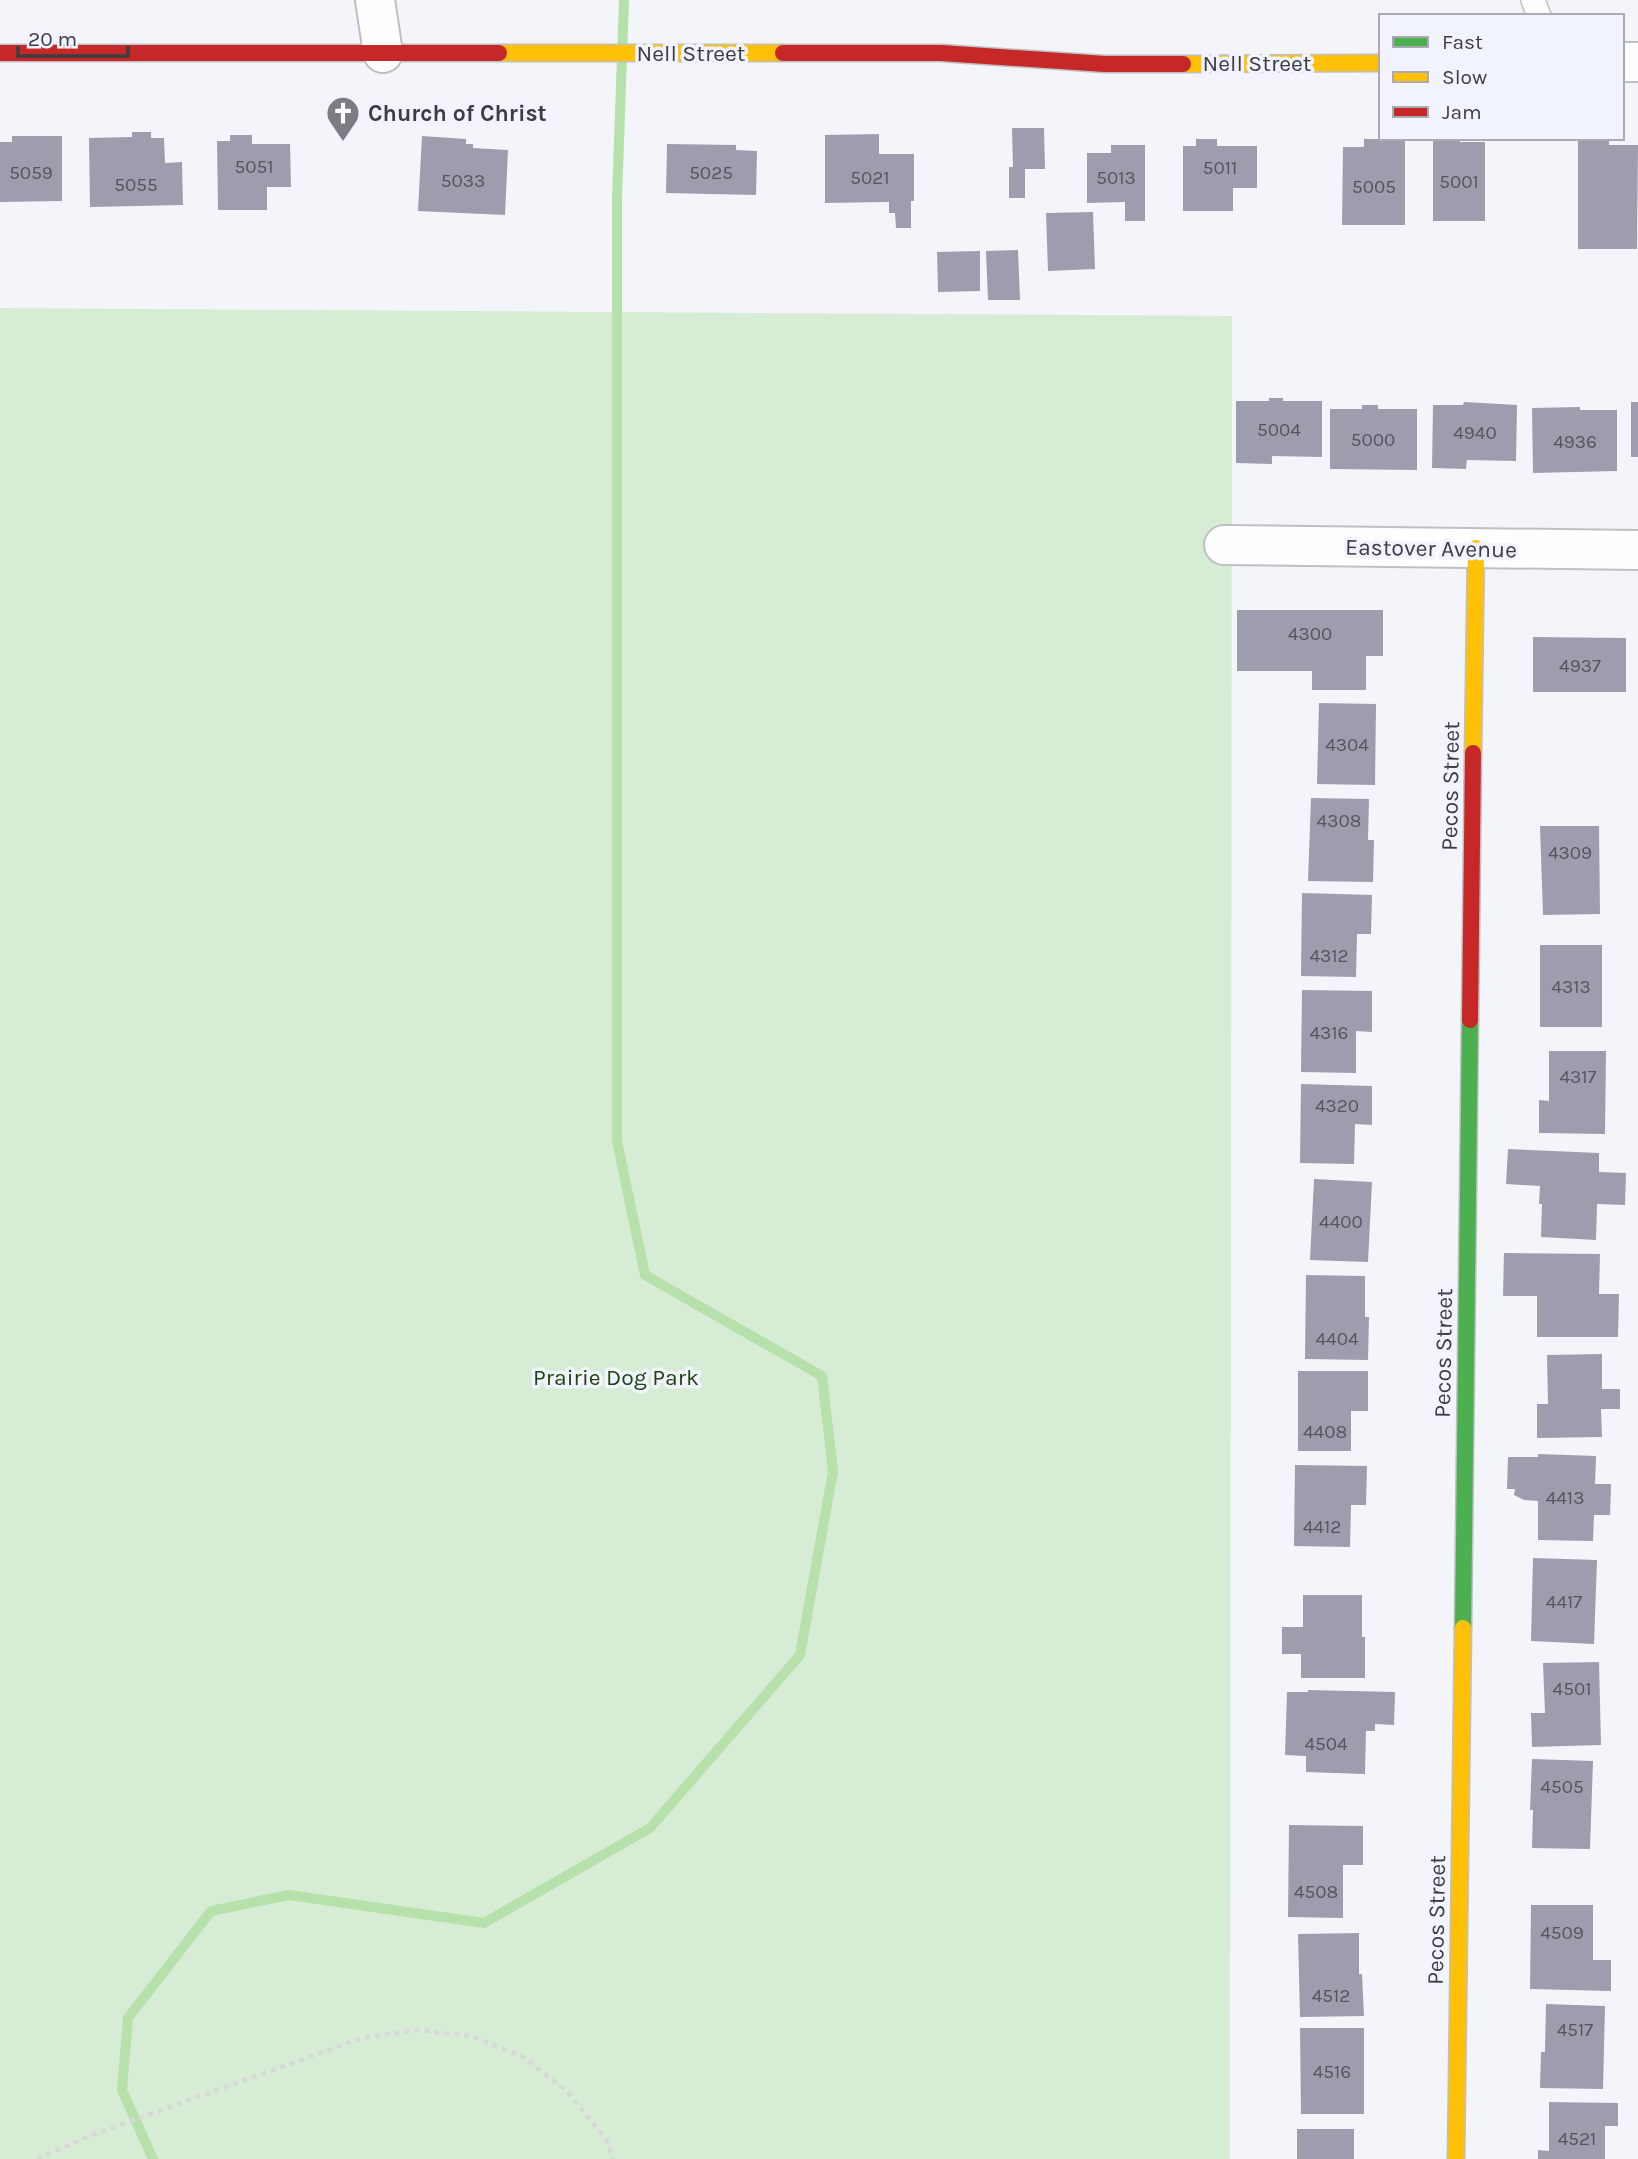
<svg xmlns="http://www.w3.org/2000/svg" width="1638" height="2159" viewBox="0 0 1638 2159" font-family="Karla,sans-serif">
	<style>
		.green { fill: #d7ecd4 }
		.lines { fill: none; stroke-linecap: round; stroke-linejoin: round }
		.stream { stroke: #b6e1aa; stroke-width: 10 }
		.building { fill: #9d9dae }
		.lane-casing { stroke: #bfbfc4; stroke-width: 26 }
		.street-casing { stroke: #bfbfc4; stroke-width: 42 }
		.fast-casing { stroke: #bfbfc4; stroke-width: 19 }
		.slow-casing { stroke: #bfbfc4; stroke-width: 19 }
		.jam-casing { stroke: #bfbfc4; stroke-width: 19 }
		.path { stroke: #d8d8da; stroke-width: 4.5; stroke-dasharray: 5 5; stroke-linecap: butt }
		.lane { stroke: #fdfefe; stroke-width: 23 }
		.street { stroke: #fdfefe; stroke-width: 38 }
		.fast { stroke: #4caf50; stroke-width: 16 }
		.slow { stroke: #ffc107; stroke-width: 16 }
		.jam { stroke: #c62828; stroke-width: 16 }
		.labels { text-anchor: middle; stroke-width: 7; stroke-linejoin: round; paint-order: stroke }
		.number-label { font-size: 19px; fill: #54555d }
		.street-label { font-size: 23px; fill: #3c3d42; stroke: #f1f3fe }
		.poi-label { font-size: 23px; font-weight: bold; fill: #3c3d42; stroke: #f1f3fe; text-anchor: start }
		.park-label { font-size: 23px; fill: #1e450f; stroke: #f1f3fe }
	</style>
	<rect width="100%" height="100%" fill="#f4f5fb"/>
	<path class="green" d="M0 308 1232 316 1230 2159H0Z"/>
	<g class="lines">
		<path class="stream" d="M153 2159 122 2090 128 2018 211 1911 289 1895 484 1923 650 1828 800 1655 833 1471 822 1376 645 1275 617 1141V199L624 0"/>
	</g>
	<path class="building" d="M1012 128H1044L1045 169H1025V198H1009V167H1013Z
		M132 132H151V138H164L165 163 182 162 183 205 90 207 89 138 132 137Z
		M879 134V154H914V201H911V228H896L895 213H889V202L825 203V135Z
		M230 135H252V144H290L291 187H267V210H218L217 141H230Z
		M12 136H62V201L0 202V142H12Z
		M422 136 466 139V144H473V148L508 150 505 215 418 211Z
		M1433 138H1460V142H1485V221H1433Z
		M1578 138H1609V145H1638L1637 249H1578Z
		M1196 139H1217V146H1257V188H1233V211H1183V146H1196Z
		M1364 139H1405V225H1342L1343 147H1364Z
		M667 144 736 145V150L757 151 756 195 666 193Z
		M1111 145H1145V221H1125V202L1087 203V153H1111Z
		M1093 212 1095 269 1048 271 1046 213Z
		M1018 250 1020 300H988L986 251Z
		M980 251V291L938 292 937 252Z
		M1269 398H1283V401H1322V457L1272 456V464L1236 463V401H1269Z
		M1464 402 1517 405 1516 461 1467 460 1466 469 1432 468 1433 405H1463Z
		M1631 402H1638V457H1631Z
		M1362 405H1378V409H1417V470L1330 469V409H1362Z
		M1580 407V410H1617V471L1533 473 1532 408Z
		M1237 610H1383V656H1366V690H1312V671H1237Z
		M1533 637 1626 638V692H1533Z
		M1319 703 1376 704 1375 785 1317 784Z
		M1311 798 1369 799 1368 840H1374L1373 882 1308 881Z
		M1540 826H1599L1600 914 1543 915Z
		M1302 893 1372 895 1371 934H1357L1356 977 1301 976Z
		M1540 945H1602V1027H1540Z
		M1302 990 1372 991V1032L1356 1031V1073L1301 1072Z
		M1549 1051H1606L1605 1134 1539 1133V1100L1549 1101Z
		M1301 1084 1372 1086V1125L1355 1124 1354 1164 1300 1163Z
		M1508 1149 1599 1153V1172L1626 1173 1625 1205 1597 1204 1596 1240 1541 1237 1542 1204H1539L1540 1186 1506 1184Z
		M1314 1179 1372 1182 1368 1262 1310 1260Z
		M1504 1253 1600 1254 1599 1294H1619L1618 1337H1537V1296H1503Z
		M1306 1275 1365 1276V1317H1369L1368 1360 1305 1359Z
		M1602 1354V1389H1620V1409H1601L1602 1437 1537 1438V1404H1548L1547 1355Z
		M1298 1371H1368V1411H1351V1451H1298Z
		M1538 1454 1596 1456 1595 1484H1611L1610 1515H1594L1593 1541 1538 1540V1501L1524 1500 1514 1495 1515 1489H1507L1508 1457H1538Z
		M1295 1465 1367 1466 1366 1505H1351L1350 1547 1294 1546Z
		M1533 1558 1597 1560 1594 1644 1531 1641Z
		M1303 1595H1362V1637H1365V1678H1301V1654H1282V1627H1303Z
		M1599 1662 1601 1745 1532 1747 1531 1713H1545L1543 1663Z
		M1308 1690 1395 1692 1394 1725 1375 1724V1731H1366L1365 1774 1306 1772V1756L1285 1755 1287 1692H1308Z
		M1532 1759 1593 1761 1590 1849 1532 1848 1533 1810H1530Z
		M1289 1825 1363 1826V1865H1343V1918L1288 1917Z
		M1531 1905H1593V1960H1611V1991L1530 1989Z
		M1359 1933V1974H1362L1364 2016 1300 2017 1298 1934Z
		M1546 2004 1605 2006 1603 2089 1540 2088 1541 2052H1545Z
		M1300 2028H1364V2114H1301Z
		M1549 2102 1618 2103V2126H1605V2159H1538V2150L1549 2151Z
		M1297 2129H1354V2159H1297Z"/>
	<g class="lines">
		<defs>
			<path id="lane" d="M1533 0 1539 16"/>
			<path id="street" d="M375 0 383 53
				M1622 62H1638
				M1224 545 1638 550"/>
			<path id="fast" d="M1463 1628 1470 1020"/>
			<path id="slow" d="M499 53H783
				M1183 64 1381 63
				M1473 753 1476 548
				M1456 2159 1463 1628"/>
			<path id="jam" d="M0 53H499
				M783 53H941L1105 64H1183
				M1470 1020 1473 753"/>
		</defs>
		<use href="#lane" class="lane-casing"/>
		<use href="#street" class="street-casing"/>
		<use href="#fast" class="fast-casing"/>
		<use href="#slow" class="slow-casing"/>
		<use href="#jam" class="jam-casing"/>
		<path class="path" d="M37 2159 100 2132 362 2038 417 2030 472 2036 523 2057 567 2091 607 2141 613 2159"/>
		<use href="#lane" class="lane"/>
		<use href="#street" class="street"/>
		<use href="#fast" class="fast"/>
		<use href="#slow" class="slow"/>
		<use href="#jam" class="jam"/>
	</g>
	<defs>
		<symbol id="church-pin" viewBox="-11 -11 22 30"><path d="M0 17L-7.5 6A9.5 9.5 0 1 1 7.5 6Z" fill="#7c7d83" stroke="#f1f3fe"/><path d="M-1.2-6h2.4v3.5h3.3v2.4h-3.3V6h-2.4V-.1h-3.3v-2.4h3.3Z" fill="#fff"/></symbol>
	</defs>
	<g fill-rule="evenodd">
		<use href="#church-pin" x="324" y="94" width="38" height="52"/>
	</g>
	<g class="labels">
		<g class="number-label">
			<text x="254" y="173">5051</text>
			<text x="1220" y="174">5011</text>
			<text x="31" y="179">5059</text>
			<text x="711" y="179">5025</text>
			<text x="870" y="184">5021</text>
			<text x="1116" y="184">5013</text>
			<text x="463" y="187">5033</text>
			<text x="1459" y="188">5001</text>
			<text x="136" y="191">5055</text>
			<text x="1374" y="193">5005</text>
			<text x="1279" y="436">5004</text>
			<text x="1475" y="439">4940</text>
			<text x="1373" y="446">5000</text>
			<text x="1575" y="448">4936</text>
			<text x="1310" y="640">4300</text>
			<text x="1580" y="672">4937</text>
			<text x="1347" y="751">4304</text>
			<text x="1339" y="827">4308</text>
			<text x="1570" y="859">4309</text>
			<text x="1329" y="962">4312</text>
			<text x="1571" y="993">4313</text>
			<text x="1329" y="1039">4316</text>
			<text x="1578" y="1083">4317</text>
			<text x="1337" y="1112">4320</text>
			<text x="1341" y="1228">4400</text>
			<text x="1337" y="1345">4404</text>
			<text x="1325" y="1438">4408</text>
			<text x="1565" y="1504">4413</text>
			<text x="1322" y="1533">4412</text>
			<text x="1564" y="1608">4417</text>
			<text x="1572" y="1695">4501</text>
			<text x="1326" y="1750">4504</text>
			<text x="1562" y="1793">4505</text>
			<text x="1316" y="1898">4508</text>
			<text x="1562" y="1939">4509</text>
			<text x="1331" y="2002">4512</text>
			<text x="1575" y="2036">4517</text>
			<text x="1332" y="2078">4516</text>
			<text x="1577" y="2145">4521</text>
		</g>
		<g class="street-label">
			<text x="691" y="61">Nell Street</text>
			<text x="1257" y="71">Nell Street</text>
			<text transform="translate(1431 548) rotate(1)" y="8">Eastover Avenue</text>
			<text transform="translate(1450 786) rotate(-89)" y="8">Pecos Street</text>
			<text transform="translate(1443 1353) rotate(-89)" y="8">Pecos Street</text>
			<text transform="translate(1436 1920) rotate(-89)" y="8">Pecos Street</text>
		</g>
		<g class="poi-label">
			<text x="368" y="121">Church of Christ</text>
		</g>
		<g class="park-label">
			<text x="616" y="1385">Prairie Dog Park</text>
		</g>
	</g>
	<rect x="1379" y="14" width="245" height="126" fill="#f1f3fe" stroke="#a9aab3" stroke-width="2"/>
	<rect x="1393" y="37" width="35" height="10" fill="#4caf50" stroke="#a9aab3" stroke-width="2"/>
	<text x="1442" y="49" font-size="21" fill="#3c3d42">Fast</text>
	<rect x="1393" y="72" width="35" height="10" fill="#ffc107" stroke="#a9aab3" stroke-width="2"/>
	<text x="1442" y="84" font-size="21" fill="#3c3d42">Slow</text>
	<rect x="1393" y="107" width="35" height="10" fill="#c62828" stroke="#a9aab3" stroke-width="2"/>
	<text x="1442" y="119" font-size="21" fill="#3c3d42">Jam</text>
	<path d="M18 46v10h110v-10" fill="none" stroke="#3c3d42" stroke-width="3.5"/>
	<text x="28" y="46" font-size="21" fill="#3c3d42" stroke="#f1f3fe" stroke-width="5" paint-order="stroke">20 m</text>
</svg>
